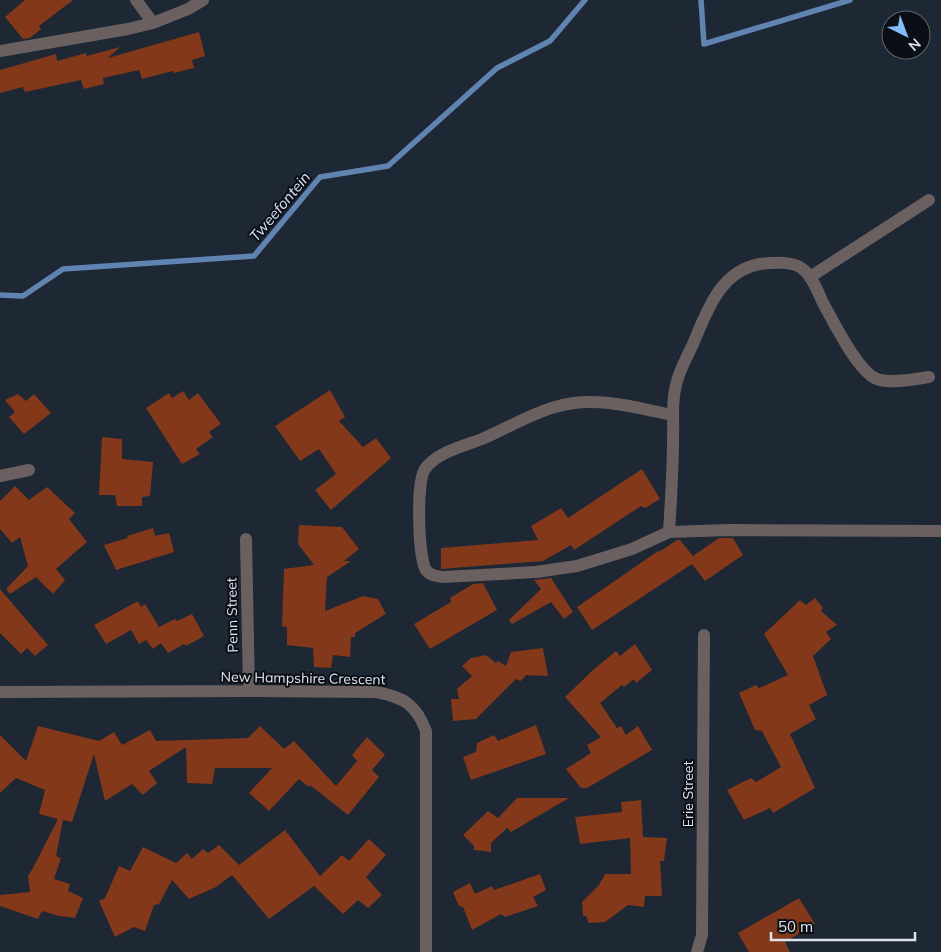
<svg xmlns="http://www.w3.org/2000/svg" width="941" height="952" viewBox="0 0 941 952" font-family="Mulish,sans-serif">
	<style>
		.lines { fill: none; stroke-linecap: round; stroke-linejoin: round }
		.stream { stroke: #6084b1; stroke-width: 5.5 }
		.building { fill: #823819 }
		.minor { stroke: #6a6060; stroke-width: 12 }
		.labels { text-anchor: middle; stroke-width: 4; stroke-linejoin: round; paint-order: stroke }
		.street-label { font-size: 14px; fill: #dee4ed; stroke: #0b0f15 }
		.water-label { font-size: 15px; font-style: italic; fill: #d6e3f5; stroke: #0b0f15 }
	</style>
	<rect width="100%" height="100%" fill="#1e2734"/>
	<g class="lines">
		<path class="stream" d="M701 0 704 44 850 0
			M0 295 23 296 63 269 254 256 320 177 388 166 497 68 550 41 585 0"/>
	</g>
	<path class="building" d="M25 0H73L39 26 41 29 30 38 23 39 5 17Z
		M199 32 205 56 192 60 194 68 174 73 173 71 142 79 139 70 103 78 104 84 84 89 81 80 25 92 23 87 0 93V70L56 54 57 61 86 53 87 56 120 47 108 58Z
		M330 390 345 417 339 421 363 447 376 438 391 458 331 510 315 490 336 474 319 449 300 461 275 426Z
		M183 391 189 400 198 393 221 424 209 432 213 437 196 449 200 454 182 464 146 408 169 393 172 398Z
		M18 394 26 401 34 394 51 413 24 434 9 417 15 412 5 400Z
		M102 437 122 439V459L153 462 150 496 142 497V506H117L115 495H99Z
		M642 469 660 499 645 508 641 506 574 550 571 545 543 561 441 569V548L538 540 531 526 561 508 568 518Z
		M15 486 29 500 47 487 75 513 69 519 87 542 56 569 65 580 53 594 36 577 10 594 6 589 28 566 20 537 12 543 0 529V501Z
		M299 525 342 527 359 549 344 561H351L327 577 325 611 363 596 378 599 386 614 355 633V637H351L350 657 333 655 331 668 314 667 313 648 287 645V627L282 626 284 569 314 565 298 544Z
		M153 528 155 536 169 533 174 552 116 570 104 545 128 538 127 536Z
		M719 538H733L743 555 705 581 692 564 592 630 577 607 658 551 659 552 677 540H680L693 556Z
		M551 578 573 612 564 619 551 602 512 624 509 620 541 589 534 580Z
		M483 583 497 610 430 649 414 624 451 602 450 598 473 584Z
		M0 589 48 645 35 656 27 648 21 654 0 633Z
		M815 598 823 608 821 611 837 625 826 632 831 639 813 656 827 695 809 705 816 719 790 734 815 788 773 813 770 808 744 820 727 790 751 778 756 782 781 767 762 731 755 730 739 693 756 685 759 688 788 675 764 634 800 600 806 605Z
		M138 601 141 607 145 604 159 627 175 619 177 621 192 614 204 636 186 646 184 644 168 653 161 643 153 649 146 640 139 644 131 630 106 644 94 625Z
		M635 644 652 670 636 683 634 679 624 687 622 685 600 703 617 728 621 726 626 735 638 726 652 750 587 788H581L566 769 591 753 587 745 601 737 565 697 594 669 616 651 620 656Z
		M543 648 548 676 526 675 521 681 516 679 476 719 453 721 451 699H459L457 689 472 676 462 666 471 658 486 655 496 663 498 661 506 666 511 652Z
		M536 725 546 754 471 780 463 757 476 752 477 743 494 735 498 741Z
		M38 726 99 741 114 732 122 745 150 730 156 741 248 738 260 726 284 749 294 741 336 786 357 761 352 755 367 737 385 755 372 770 379 777 348 815 310 785 309 787 299 779 269 811 249 793 272 768H215L212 784 187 783 186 747 149 771 157 783 143 795 132 784 105 801 94 754 72 822 63 820 56 856 61 858 54 879 70 884 68 891 83 898 75 918 59 916 42 911 38 919 0 906V895L30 892 28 876 33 868 58 819 39 814 45 790 16 778 0 793V735L26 761Z
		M517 798H569L511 832 507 828 491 843V852L474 850V846L463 835 488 811 498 818Z
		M641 800 643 837 667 838 664 861H660L662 896H645L644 907 628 905 605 922 589 923 586 916H583L582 902 599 885 605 874H631L630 838 580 844 575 817 622 812 621 802Z
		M285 830 320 876 342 855 349 861 369 839 386 855 366 877 382 895 368 908 358 900 343 914 314 886 269 919 232 875 216 887 189 899 172 880 159 904 154 905 145 931 134 927 115 937 99 901 105 898 119 866 130 871 143 847 176 863 187 853 192 859 203 849 208 853 219 845 239 865Z
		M540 874 546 890 533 897 538 906 505 917 501 914 472 930 463 907 459 906 453 892 470 883 475 894 492 886 494 890Z
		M799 898 815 924 785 942 790 952H749L738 933Z"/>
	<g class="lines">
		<path class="minor" d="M136 0 153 23
			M0 51 128 29 153 23 188 9 203 0
			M810 277 929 200
			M672 415C634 407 594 395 555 407 530 414 506 429 482 439 464 446 437 452 425 469 416 481 418 557 426 570 430 576 437 576 443 577L536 572 577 566 632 549 669 532 729 530 941 531
			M0 476 29 470
			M669 532C671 501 673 469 673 438 674 420 671 403 676 385 679 371 687 357 693 344 707 311 720 271 760 264 773 262 795 261 804 270 813 278 818 292 823 303 833 321 858 372 877 379 890 384 915 379 929 377
			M246 539 249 691
			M0 692 249 691 376 692C403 697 416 704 426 731V952
			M697 952 702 935 704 635"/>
	</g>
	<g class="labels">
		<g class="street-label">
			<text transform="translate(232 615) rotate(-91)" y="5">Penn Street</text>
			<text transform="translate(303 678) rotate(1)" y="5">New Hampshire Crescent</text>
			<text transform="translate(688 794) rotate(-90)" y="5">Erie Street</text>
		</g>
		<g class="water-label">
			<text transform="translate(280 207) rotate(-50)" y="5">Tweefontein</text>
		</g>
	</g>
	<g transform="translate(906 35) rotate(138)"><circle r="24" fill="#0b0f15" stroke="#5f646b"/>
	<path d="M0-4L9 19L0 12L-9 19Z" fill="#83bcfb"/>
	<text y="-8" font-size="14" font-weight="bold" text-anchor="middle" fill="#dee4ed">N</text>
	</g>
	<path d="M771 932v8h144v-8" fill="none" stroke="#dee4ed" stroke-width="2.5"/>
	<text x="778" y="932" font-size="15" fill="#dee4ed" stroke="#0b0f15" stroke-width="4" paint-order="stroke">50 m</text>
</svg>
